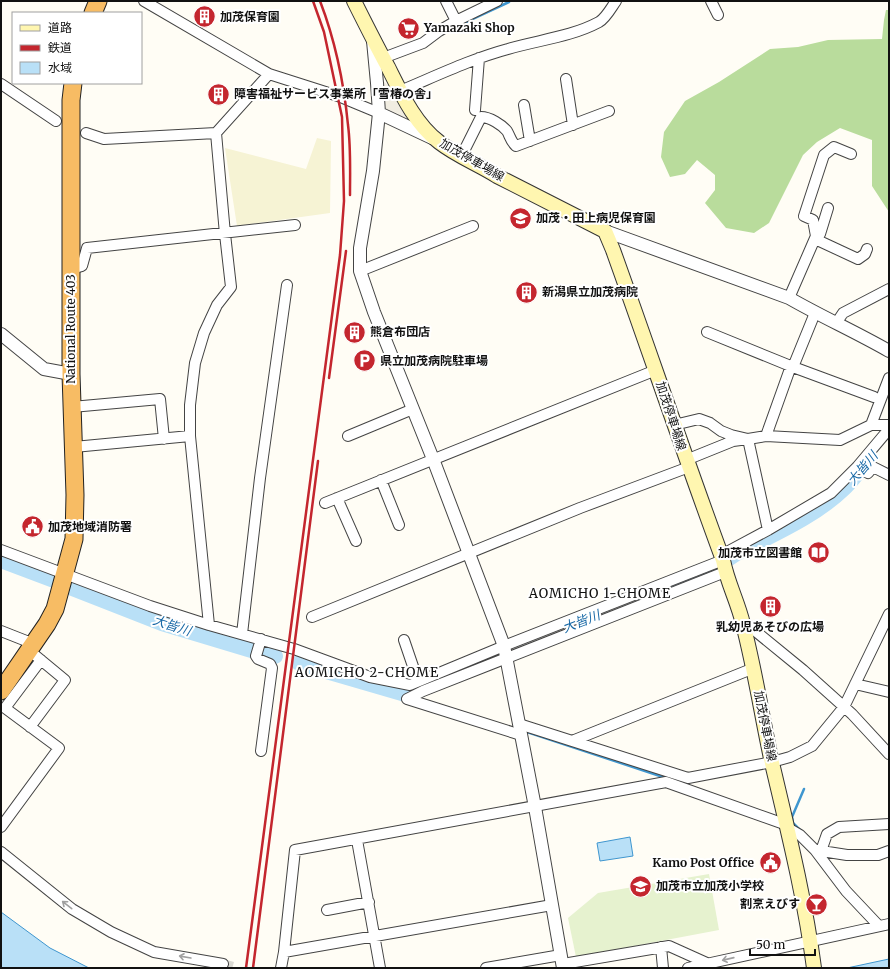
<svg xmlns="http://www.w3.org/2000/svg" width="890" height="969" viewBox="0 0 890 969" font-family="Merriweather,'Noto Sans JP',serif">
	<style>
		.farmland { fill: #f6f3d4 }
		.forest { fill: #b9dc9c }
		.pitch { fill: #e6f2cf }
		.plaza { fill: #f1ede2 }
		.water { fill: #b9e0f7; stroke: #3f96cf }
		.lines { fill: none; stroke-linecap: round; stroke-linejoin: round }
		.stream { stroke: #3f96cf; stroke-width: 2.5 }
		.river { stroke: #b9e0f7; stroke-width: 16 }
		.minor-tunnel { stroke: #dbdad3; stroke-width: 10; stroke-dasharray: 10 5; stroke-linecap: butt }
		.minor-casing { stroke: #444; stroke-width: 12 }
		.tertiary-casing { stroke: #444; stroke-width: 14 }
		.secondary-casing { stroke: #333; stroke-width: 16 }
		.trunk-casing { stroke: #222; stroke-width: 19 }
		.minor { stroke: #fff; stroke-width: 10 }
		.tertiary { stroke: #fff; stroke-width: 12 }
		.secondary { stroke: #fff6b0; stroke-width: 14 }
		.trunk { stroke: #f7bc64; stroke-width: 17 }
		.rail { stroke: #c4262e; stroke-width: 2.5 }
		.oneway { stroke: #a0a0a0 }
		.labels { text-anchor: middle; stroke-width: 4; stroke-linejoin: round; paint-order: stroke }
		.poi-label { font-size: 12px; font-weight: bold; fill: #111; stroke: #fff; text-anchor: start }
		.street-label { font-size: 12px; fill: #111; stroke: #fff }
		.water-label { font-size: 13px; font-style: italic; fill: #1768a6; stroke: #fff }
		.neighbourhood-label { font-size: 13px; letter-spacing: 1px; fill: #111; stroke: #fff }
	</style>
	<rect width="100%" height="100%" fill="#fffdf5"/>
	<path class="farmland" d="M317 138 331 141 330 213 237 226 225 148 306 169Z"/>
	<path class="forest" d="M886 10H889V212L872 186V140L840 128 817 142 803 155 769 223 754 233 726 228 705 203 715 190V175L697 160 685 174 670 177 661 157 664 132 685 101 719 82 770 49 798 47 828 40 882 39 884 20Z"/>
	<path class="pitch" d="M709 874 719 930 576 957 568 918 598 893Z"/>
	<path class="plaza" d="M382 80 388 85 408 121 385 110Z"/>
	<path class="water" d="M630 837 633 856 600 861 597 843Z
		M1 912 50 948 89 968H1Z
		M889 959V968H847Z"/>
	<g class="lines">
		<path class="stream" d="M466 22 509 2
			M402 693 409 695
			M524 731 666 778
			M800 830 793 823 792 817 804 789"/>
		<path class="river" d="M729 558 735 554C771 535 814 517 843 489 852 481 859 470 867 461
			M1 560 54 580
			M70 587 162 623 255 651 275 656
			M645 596 716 569
			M299 663 402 693 412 690
			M429 683 481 661"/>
		<path class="minor-tunnel" d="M223 964 237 968"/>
		<defs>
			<path id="minor" d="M144 1 269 74 338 96 379 113
				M446 1 456 21
				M711 1 718 15
				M383 58 423 43 439 31 456 21 497 1
				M566 79 573 125
				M1 84 56 121
				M400 91C436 76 471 59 508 49 538 40 571 37 599 22 606 18 611 8 616 1
				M524 105 530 141
				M475 110 479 58
				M86 133 104 139 216 133 269 74
				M461 157 481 117C490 117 502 125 507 131 510 136 511 142 516 146L609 111
				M816 236 820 234 828 208
				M815 239 858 259 865 254 867 249
				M71 269 82 266 87 248 295 225
				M360 271 473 226
				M789 298 816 236 813 220 804 216 824 155 834 147 851 154
				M837 322 843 313 889 289
				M707 332 793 367 874 397
				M793 367 815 313
				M72 407 160 399 164 439
				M674 425 699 419 710 423 721 431 731 435 748 439 768 530
				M871 425 889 378
				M348 436 413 409
				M766 436 791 366
				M74 447 190 436
				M686 460 733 441 748 439 766 436 840 440 871 425H889
				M857 467 868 473 873 467 889 475
				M381 480 399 525
				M337 498 356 541
				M325 503 656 370
				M1 550 150 606 209 625 294 649 370 677 410 685 504 646 723 560 727 552 768 530 831 493 857 467 889 429
				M312 617 580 508 689 467
				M743 621 803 670 852 714 889 754
				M209 625 190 436V405L195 363 204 333 217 305 231 287 225 234 216 133
				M1 631 34 644
				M242 634 260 478 287 285
				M261 639 256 656 258 659 270 664 272 668 261 751
				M404 640 418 681
				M855 684 889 692
				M407 699 423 691 725 572
				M407 699 521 735
				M519 724 688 778 772 762 790 757 812 746 844 707 889 614
				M30 727 65 680 36 656
				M572 741 754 668
				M1 827 59 748 5 708 41 660
				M788 828 800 835 815 850 847 855H878L889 851
				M357 840 380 968
				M815 850 846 891 879 926
				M821 851 827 834 839 827 889 824
				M1 852 72 909 111 932 154 952 223 964
				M552 905 284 952 295 850 666 782 787 825
				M327 910 369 902
				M661 947 663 968
				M563 964 669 946 709 964
				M281 968 284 952
				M486 968 561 955
				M688 968 889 924"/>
			<path id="tertiary" d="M373 41 377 83 379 113 373 171 360 248V271L374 312 433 459 504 646 535 807 563 968
				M379 113 432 138
				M605 231 789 298C822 317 856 332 889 351
				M1 334 44 369 71 374"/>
			<path id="secondary" d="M354 1C365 23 376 45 388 67 401 93 415 124 439 142 457 156 478 164 497 176L605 231 613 250C650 353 685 457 723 560 727 582 738 602 743 624 755 670 762 717 772 763 788 831 805 899 814 968"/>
			<path id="trunk" d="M93 13 98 1
				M1 691 47 624 55 609 74 539 75 495 71 374V100L73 83"/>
		</defs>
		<use href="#minor" class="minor-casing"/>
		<use href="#tertiary" class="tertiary-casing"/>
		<use href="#secondary" class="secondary-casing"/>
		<use href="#trunk" class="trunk-casing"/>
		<use href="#minor" class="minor"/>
		<use href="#tertiary" class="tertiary"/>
		<use href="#secondary" class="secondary"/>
		<use href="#trunk" class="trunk"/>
		<path class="rail" d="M320 1C335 40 344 84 348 125 351 148 350 172 350 195
			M329 378 346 251
			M246 968 340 255 344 201 342 117 324 32 313 1
			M253 968 318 461"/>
	</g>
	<defs><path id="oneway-shaft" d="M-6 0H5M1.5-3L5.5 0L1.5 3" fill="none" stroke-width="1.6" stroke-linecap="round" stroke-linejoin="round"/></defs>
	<g class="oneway">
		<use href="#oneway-shaft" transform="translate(67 905) rotate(-142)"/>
		<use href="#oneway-shaft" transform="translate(185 957) rotate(-170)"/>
		<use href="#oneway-shaft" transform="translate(728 959) rotate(167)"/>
	</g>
	<defs>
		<symbol id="building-disc" viewBox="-11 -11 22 22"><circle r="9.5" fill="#c4262e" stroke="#fff"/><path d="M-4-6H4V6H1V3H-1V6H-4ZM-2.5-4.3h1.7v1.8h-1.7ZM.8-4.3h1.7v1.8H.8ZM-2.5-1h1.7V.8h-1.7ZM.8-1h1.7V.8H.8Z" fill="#fff"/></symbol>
		<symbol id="supermarket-disc" viewBox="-11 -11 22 22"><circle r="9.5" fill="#c4262e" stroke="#fff"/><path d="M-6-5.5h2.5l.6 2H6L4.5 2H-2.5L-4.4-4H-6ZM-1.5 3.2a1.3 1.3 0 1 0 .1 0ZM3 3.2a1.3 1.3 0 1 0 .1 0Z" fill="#fff"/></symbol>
		<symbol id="school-disc" viewBox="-11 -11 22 22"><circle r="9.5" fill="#c4262e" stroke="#fff"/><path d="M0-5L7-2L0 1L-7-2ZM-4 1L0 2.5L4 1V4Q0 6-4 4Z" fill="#fff"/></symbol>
		<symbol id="parking-disc" viewBox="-11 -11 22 22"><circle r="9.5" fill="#c4262e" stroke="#fff"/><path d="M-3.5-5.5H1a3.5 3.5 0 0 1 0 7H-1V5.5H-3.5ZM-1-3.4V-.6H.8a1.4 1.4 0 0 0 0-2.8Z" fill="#fff"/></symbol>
		<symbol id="civic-disc" viewBox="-11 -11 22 22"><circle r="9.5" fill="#c4262e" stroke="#fff"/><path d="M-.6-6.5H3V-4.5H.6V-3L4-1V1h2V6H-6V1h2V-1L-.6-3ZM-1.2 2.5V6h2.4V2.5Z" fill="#fff"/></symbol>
		<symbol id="library-disc" viewBox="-11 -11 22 22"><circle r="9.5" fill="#c4262e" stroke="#fff"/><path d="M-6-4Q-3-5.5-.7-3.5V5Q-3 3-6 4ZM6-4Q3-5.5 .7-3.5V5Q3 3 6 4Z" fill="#fff"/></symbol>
		<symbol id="bar-disc" viewBox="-11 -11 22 22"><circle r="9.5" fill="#c4262e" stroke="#fff"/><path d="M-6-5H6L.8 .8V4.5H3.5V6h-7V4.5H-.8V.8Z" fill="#fff"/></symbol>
	</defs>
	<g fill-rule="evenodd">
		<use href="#building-disc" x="192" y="4" width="25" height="25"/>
		<use href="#supermarket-disc" x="396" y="16" width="25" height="25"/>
		<use href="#building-disc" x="206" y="82" width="25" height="25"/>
		<use href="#school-disc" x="508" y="206" width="25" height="25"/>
		<use href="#building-disc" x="514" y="280" width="25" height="25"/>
		<use href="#building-disc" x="342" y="320" width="25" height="25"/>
		<use href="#parking-disc" x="352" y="348" width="25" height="25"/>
		<use href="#civic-disc" x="20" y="514" width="25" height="25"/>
		<use href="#library-disc" x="806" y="540" width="25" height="25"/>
		<use href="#building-disc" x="758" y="594" width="25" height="25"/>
		<use href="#civic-disc" x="758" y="850" width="25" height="25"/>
		<use href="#school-disc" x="628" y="874" width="25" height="25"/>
		<use href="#bar-disc" x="804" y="892" width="25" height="25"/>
	</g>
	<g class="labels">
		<g class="poi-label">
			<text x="220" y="21">加茂保育園</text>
			<text x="424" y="32">Yamazaki Shop</text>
			<text x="234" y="98">障害福祉サービス事業所「雪椿の舎」</text>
			<text x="536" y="222">加茂・田上病児保育園</text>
			<text x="542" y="296">新潟県立加茂病院</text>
			<text x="370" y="336">熊倉布団店</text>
			<text x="380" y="365">県立加茂病院駐車場</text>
			<text x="48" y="531">加茂地域消防署</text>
			<text x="802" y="557" text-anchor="end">加茂市立図書館</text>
			<text x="770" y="631" text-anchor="middle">乳幼児あそびの広場</text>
			<text x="754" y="867" text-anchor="end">Kamo Post Office</text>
			<text x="656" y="890">加茂市立加茂小学校</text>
			<text x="800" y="908" text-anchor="end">割烹えびす</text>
		</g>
		<g class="street-label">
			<text transform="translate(472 160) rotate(30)" y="4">加茂停車場線</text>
			<text transform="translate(71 329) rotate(-90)" y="4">National Route 403</text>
			<text transform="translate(671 416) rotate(72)" y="4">加茂停車場線</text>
			<text transform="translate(765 726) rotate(79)" y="4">加茂停車場線</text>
		</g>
		<g class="water-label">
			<text transform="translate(862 468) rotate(-50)" y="5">大皆川</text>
			<text transform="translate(581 621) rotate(-21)" y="5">大皆川</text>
			<text transform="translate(172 625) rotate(18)" y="5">大皆川</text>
		</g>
		<g class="neighbourhood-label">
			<text x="600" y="598">AOMICHO 1-CHOME</text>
			<text x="367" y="677">AOMICHO 2-CHOME</text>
		</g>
	</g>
	<rect width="890" height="969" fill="none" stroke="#111111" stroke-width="4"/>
	<rect x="12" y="12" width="130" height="72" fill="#ffffff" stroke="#a0a0a0"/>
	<rect x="20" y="25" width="20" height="6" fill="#fff6b0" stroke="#a0a0a0"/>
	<text x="48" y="32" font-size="12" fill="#111111">道路</text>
	<rect x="20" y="45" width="20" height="6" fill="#c4262e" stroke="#a0a0a0"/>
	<text x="48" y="52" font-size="12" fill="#111111">鉄道</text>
	<rect x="20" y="62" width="20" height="12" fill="#b9e0f7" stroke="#a0a0a0"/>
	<text x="48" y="72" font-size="12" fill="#111111">水域</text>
	<path d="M750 949v6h65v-6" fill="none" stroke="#111111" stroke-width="2"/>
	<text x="756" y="949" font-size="12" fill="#111111" stroke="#ffffff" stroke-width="3" paint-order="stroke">50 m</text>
</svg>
